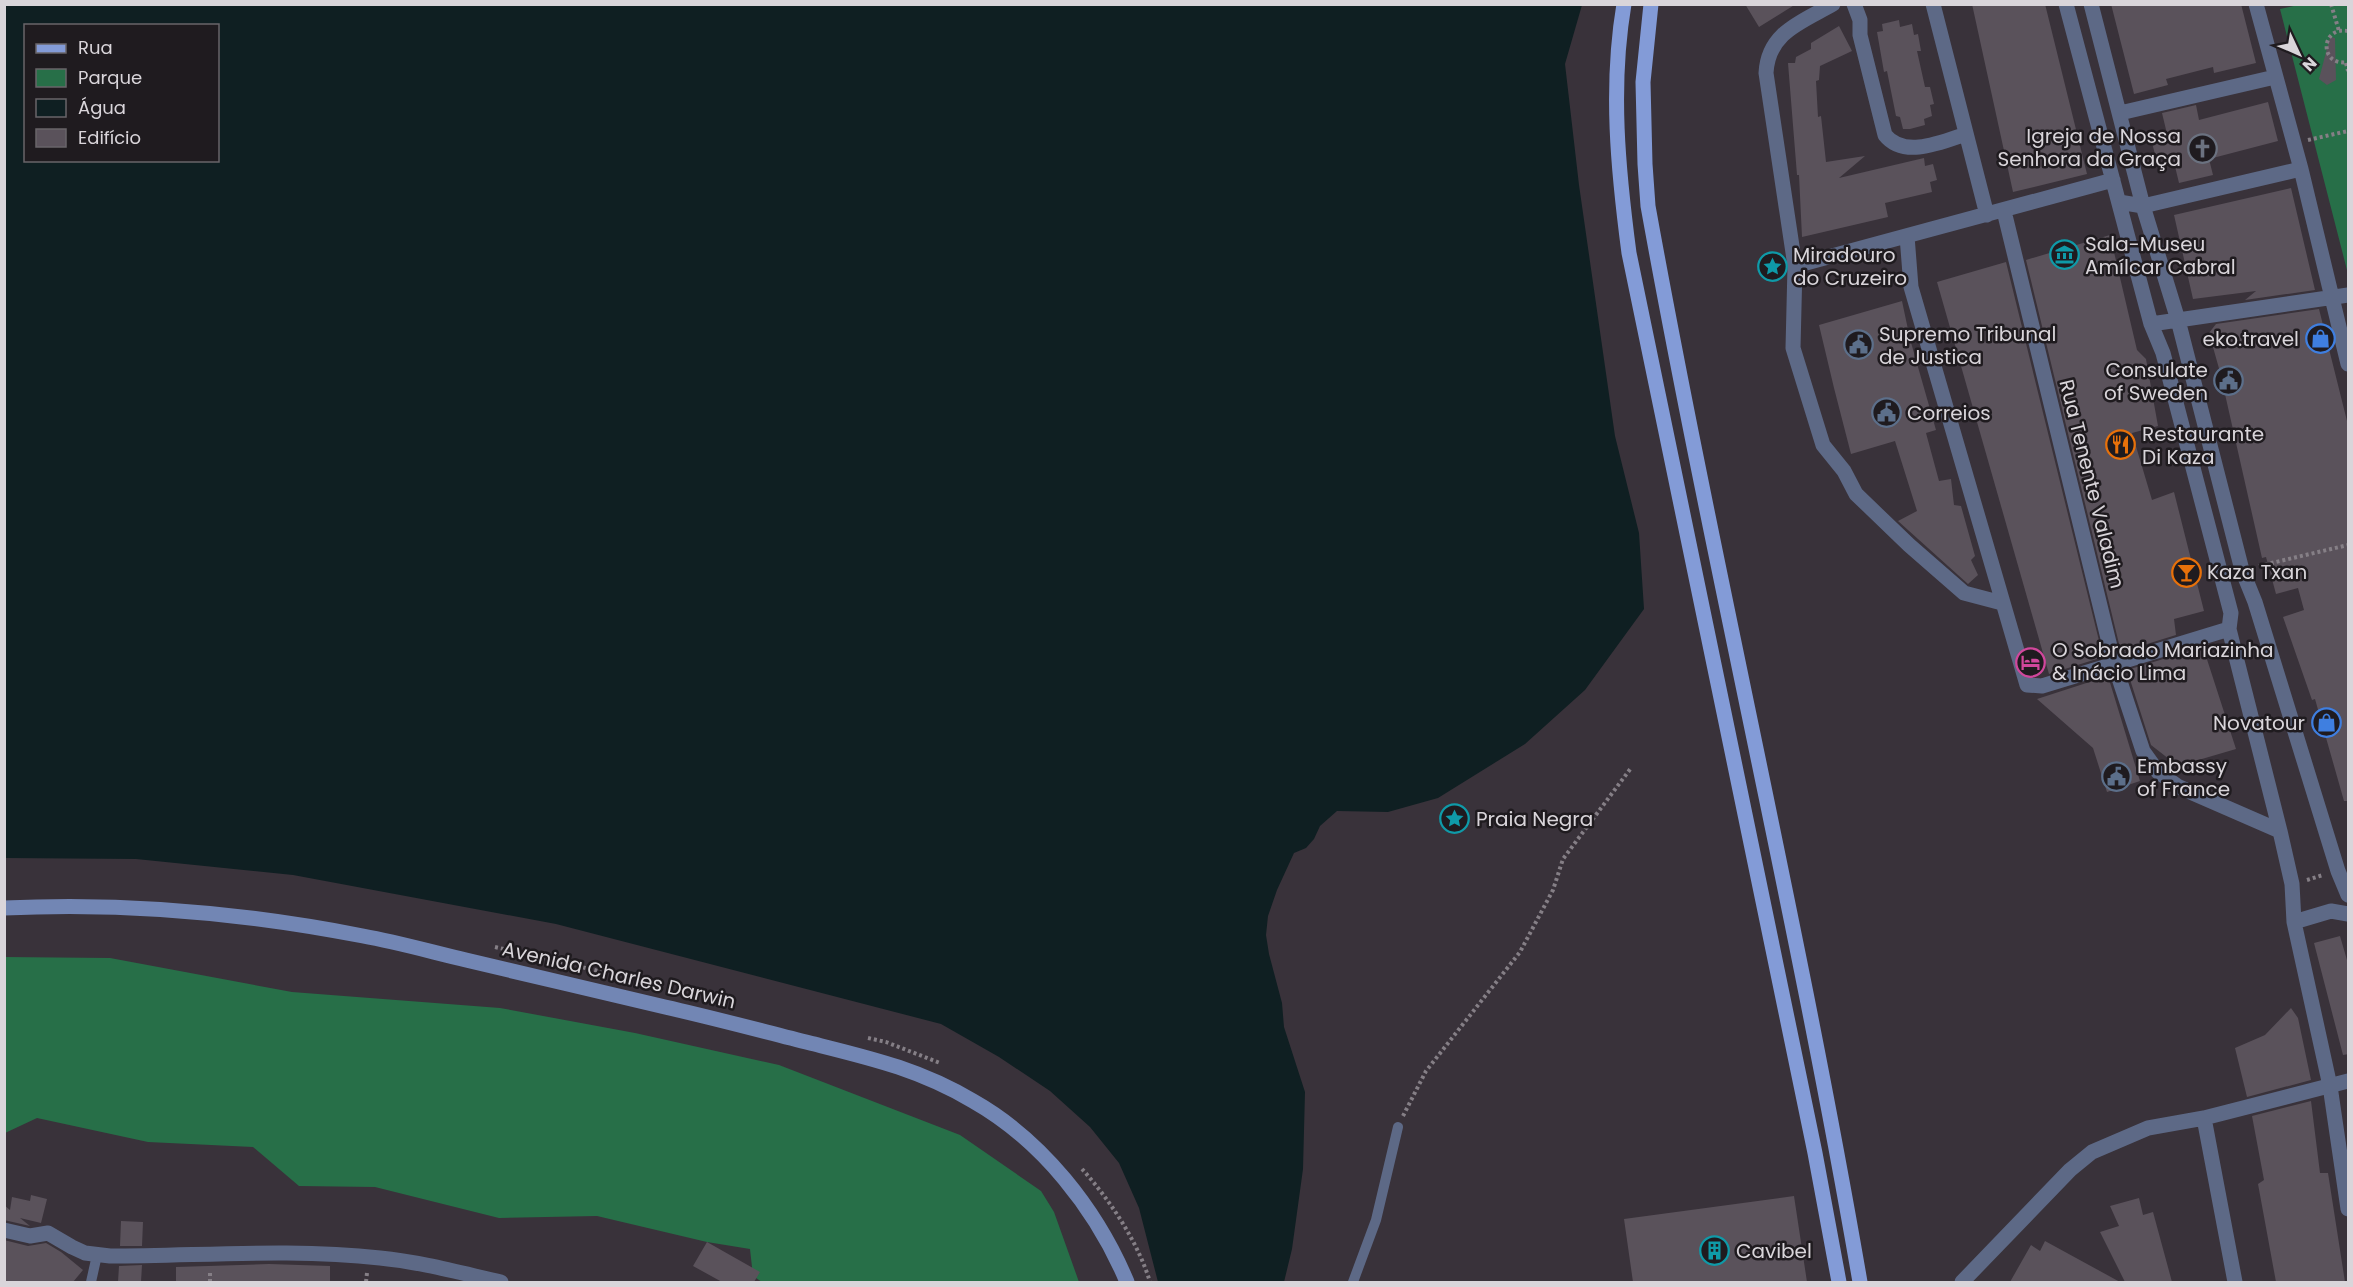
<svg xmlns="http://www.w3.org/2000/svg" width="2353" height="1287" viewBox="0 0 2353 1287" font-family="Poppins,sans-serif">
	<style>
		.green { fill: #276f48 }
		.water { fill: #0f1f22; fill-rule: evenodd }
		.building { fill: #5a525b }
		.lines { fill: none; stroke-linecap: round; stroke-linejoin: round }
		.path { stroke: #857f86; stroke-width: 4; stroke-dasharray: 3 3; stroke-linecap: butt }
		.lane { stroke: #5d6986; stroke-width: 10 }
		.street { stroke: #5d6986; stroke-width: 15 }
		.secondary { stroke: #7286b4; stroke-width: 15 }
		.primary { stroke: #839bd7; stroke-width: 15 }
		.labels { text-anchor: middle; stroke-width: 5; stroke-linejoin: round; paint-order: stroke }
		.poi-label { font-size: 20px; fill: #d9d5da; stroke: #1f1b1f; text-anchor: start }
		.street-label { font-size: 20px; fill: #d9d5da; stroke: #1f1b1f }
	</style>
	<rect width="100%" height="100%" fill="#39323a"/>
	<path class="green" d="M2298 5H2348V274L2280 9Z
		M4 957 110 958 292 992 500 1008 635 1033 779 1065 960 1135 1041 1191 1054 1212 1079 1282H762L753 1276 750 1249 707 1242 597 1216 499 1218 375 1187 299 1186 253 1147 148 1142 37 1118 5 1133Z"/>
	<path class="water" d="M4 5H1582L1565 64 1579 185 1615 436 1639 533 1644 609 1585 690 1525 744 1438 798 1388 812 1337 811 1320 826 1314 839 1306 848 1294 853 1277 890 1268 916 1266 935 1269 954 1282 1003 1284 1027 1305 1092 1303 1169 1292 1249 1284 1282H1158L1139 1208 1119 1163 1090 1127 1050 1091 999 1057 941 1024 556 924 293 875 136 859 5 858ZM26 26H218V160H26Z"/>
	<path class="building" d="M1745 4H1796L1759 27Z
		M1972 4H2045L2087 174 2013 192Z
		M2111 4H2241L2256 63 2214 73 2213 67 2166 79 2168 85 2134 94Z
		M1899 20 1900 27 1912 24 1914 35 1918 34 1921 51H1917L1925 87H1930L1934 104 1930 105 1932 116 1924 119 1925 125 1910 129H1903L1900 117 1896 116 1887 71 1884 72 1877 32 1883 31 1882 24Z
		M1839 26 1852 51 1820 66 1819 80 1816 81 1818 117 1821 116 1826 162 1865 156 1839 178 1924 158 1925 166 1933 164 1937 180 1930 182 1932 192 1885 203 1888 217 1802 237 1799 175H1797L1788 63H1795L1796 57 1811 49V43Z
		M2330 37 2335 38 2336 80 2327 85 2319 79Z
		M2268 102 2278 141 2209 159 2213 175 2179 183 2172 154 2156 158 2152 143 2168 138 2162 113 2196 105 2199 120Z
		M2291 188 2315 290 2245 300 2256 291 2193 299 2174 215Z
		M2110 235 2137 350 2146 359 2158 426 2132 433 2152 500 2174 492 2204 611 2174 619 2176 635 2121 652 2026 260Z
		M2006 262 2103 657 2049 674 1937 282Z
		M1902 301 1910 339 1936 430 1926 433 1939 481 1951 479 1954 505 1961 506 1975 556 1971 560 1978 575 1968 584 1898 521 1917 511 1895 441 1851 454 1834 388 1819 325Z
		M2319 309 2349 429V801H2344L2315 699 2312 700 2283 617 2304 610 2298 588 2276 594 2266 557 2262 558 2220 372 2209 333 2216 324Z
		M2203 647 2236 749 2178 766 2151 745 2127 670Z
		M2108 676 2140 781 2107 792 2093 748 2037 699Z
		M2340 936 2349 967V1054L2343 1055 2314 943Z
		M2291 1008 2298 1018 2311 1080 2247 1097 2235 1048 2265 1035Z
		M2311 1101 2320 1173H2328L2345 1282H2276L2258 1184 2264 1180 2252 1116Z
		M31 1195 47 1199 41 1223 20 1218 30 1226 4 1220V1205L10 1210 12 1197 30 1201Z
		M1794 1196 1807 1282H1633L1624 1219Z
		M2139 1198 2143 1215 2153 1212 2172 1282H2125L2100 1232 2119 1226 2110 1206Z
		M121 1221 143 1222 142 1246H120Z
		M4 1240 28 1246 46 1243 61 1252 83 1270 73 1282H4Z
		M2045 1241 2120 1282H2010L2031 1245 2040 1251Z
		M707 1242 760 1272 754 1282H722L693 1266Z
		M269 1264 330 1266V1282H176V1267Z
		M142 1265 141 1282H118L119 1266Z"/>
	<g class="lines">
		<path class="path" d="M2331 4 2339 31
			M2348 31C2320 26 2319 67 2348 62
			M2346 63 2348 71
			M2308 140 2348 131
			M2259 566 2348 545
			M2307 880 2323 875
			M495 947 607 973
			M868 1038 886 1042 940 1063
			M1403 1116 1426 1071 1520 952 1553 890 1563 859 1631 768
			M1082 1169C1110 1200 1138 1242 1150 1282
			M210 1282V1271
			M366 1282 367 1273"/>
		<path class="lane" d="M91 1282 97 1255
			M1353 1282 1376 1220 1398 1127"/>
		<path class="street" d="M1833 4C1802 22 1768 32 1766 73L1795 266 1793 348 1823 445 1844 471 1856 494 1909 545 1964 593 2002 603
			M1854 4 1860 20V35L1885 135C1904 159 1942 142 1966 134
			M1933 4 1987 215
			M2066 4 2151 324 2163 353 2231 613 2229 629 2280 831 2292 884 2294 922 2330 1086 2348 1209
			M2091 4 2143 206 2178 320 2242 570 2255 602 2338 871 2348 895
			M2256 4 2301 169 2348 364
			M2120 113 2275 77
			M2119 202 2143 206 2301 169
			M2004 211 2114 663 2143 751 2158 772 2179 787 2280 831
			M1907 236 1911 287 2027 685 2042 686 2229 629
			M1795 266 2113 180
			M2151 324 2348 295
			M2294 922 2331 911 2348 914
			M2204 1118 2235 1282
			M4 1230 30 1236 48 1233 72 1247 85 1253 110 1256C199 1256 291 1248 380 1258 421 1262 461 1273 501 1282
			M1962 1282 2070 1170 2092 1152 2148 1128 2204 1118 2348 1081"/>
		<path class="secondary" d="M4 908C125 902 245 913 363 936 397 942 432 952 466 960 532 976 599 991 665 1007 714 1018 762 1031 810 1043 870 1058 919 1069 973 1101 1042 1140 1097 1210 1127 1282"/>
		<path class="primary" d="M1624 4C1610 87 1618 170 1629 253L1815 1153 1839 1282
			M1651 4 1643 82 1645 164 1648 206C1713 566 1798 922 1860 1282"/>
	</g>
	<defs>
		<symbol id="church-ring" viewBox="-11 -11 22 22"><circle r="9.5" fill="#1f1b1f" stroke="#6b7280" stroke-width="1.5"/><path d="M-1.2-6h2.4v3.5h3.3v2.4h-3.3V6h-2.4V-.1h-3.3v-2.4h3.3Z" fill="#6b7280"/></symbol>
		<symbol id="museum-ring" viewBox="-11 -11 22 22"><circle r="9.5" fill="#1f1b1f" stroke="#0f9aa8" stroke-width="1.5"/><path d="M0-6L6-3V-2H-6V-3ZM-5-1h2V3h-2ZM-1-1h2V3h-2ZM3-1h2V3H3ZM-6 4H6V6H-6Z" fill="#0f9aa8"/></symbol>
		<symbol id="sight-ring" viewBox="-11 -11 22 22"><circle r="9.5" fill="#1f1b1f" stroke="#0f9aa8" stroke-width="1.5"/><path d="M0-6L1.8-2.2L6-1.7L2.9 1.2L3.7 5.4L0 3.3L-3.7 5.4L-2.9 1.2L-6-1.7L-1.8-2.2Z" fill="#0f9aa8"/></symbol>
		<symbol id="shop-ring" viewBox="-11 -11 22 22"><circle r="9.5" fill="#1f1b1f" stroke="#3f7fe0" stroke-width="1.5"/><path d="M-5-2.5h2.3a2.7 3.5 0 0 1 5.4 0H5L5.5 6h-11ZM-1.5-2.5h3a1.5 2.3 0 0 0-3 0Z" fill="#3f7fe0"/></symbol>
		<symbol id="civic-ring" viewBox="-11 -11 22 22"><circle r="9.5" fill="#1f1b1f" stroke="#5c6f8a" stroke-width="1.5"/><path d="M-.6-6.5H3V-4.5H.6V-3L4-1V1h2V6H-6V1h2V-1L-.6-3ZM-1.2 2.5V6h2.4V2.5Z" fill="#5c6f8a"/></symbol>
		<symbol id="restaurant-ring" viewBox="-11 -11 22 22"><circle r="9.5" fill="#1f1b1f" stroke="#e8710a" stroke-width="1.5"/><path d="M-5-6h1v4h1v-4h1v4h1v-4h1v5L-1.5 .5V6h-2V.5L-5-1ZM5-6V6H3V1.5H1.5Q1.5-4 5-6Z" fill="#e8710a"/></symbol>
		<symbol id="bar-ring" viewBox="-11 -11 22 22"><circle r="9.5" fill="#1f1b1f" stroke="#e8710a" stroke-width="1.5"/><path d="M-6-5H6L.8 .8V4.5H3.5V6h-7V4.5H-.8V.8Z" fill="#e8710a"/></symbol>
		<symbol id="hotel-ring" viewBox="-11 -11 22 22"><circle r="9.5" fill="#1f1b1f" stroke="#d1479c" stroke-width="1.5"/><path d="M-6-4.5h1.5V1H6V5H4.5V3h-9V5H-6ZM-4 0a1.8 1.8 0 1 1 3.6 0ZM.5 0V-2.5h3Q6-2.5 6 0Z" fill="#d1479c"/></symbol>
		<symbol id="building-ring" viewBox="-11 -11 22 22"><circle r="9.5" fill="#1f1b1f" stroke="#0f9aa8" stroke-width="1.5"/><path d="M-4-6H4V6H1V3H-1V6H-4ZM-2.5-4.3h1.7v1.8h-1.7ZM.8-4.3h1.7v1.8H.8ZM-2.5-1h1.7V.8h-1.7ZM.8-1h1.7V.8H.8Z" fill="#0f9aa8"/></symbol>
	</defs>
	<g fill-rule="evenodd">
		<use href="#church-ring" x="2186" y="132" width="33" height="33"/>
		<use href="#museum-ring" x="2048" y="238" width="33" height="33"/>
		<use href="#sight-ring" x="1756" y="250" width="33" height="33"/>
		<use href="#shop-ring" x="2304" y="322" width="33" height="33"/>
		<use href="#civic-ring" x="1842" y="328" width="33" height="33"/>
		<use href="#civic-ring" x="2212" y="364" width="33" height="33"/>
		<use href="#civic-ring" x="1870" y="396" width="33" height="33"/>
		<use href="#restaurant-ring" x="2104" y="428" width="33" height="33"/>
		<use href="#bar-ring" x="2170" y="556" width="33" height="33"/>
		<use href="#hotel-ring" x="2014" y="646" width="33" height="33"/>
		<use href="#shop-ring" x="2310" y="706" width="33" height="33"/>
		<use href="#civic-ring" x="2100" y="760" width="33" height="33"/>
		<use href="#sight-ring" x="1438" y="802" width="33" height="33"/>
		<use href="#building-ring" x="1698" y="1234" width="33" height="33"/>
	</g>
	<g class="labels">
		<g class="poi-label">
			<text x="2181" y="143" text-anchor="end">Igreja de Nossa<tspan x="2181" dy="23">Senhora da Graça</tspan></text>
			<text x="2085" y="251">Sala-Museu<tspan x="2085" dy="23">Amílcar Cabral</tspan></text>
			<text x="1793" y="262">Miradouro<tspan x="1793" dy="23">do Cruzeiro</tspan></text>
			<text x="1879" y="341">Supremo Tribunal<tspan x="1879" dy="23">de Justica</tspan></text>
			<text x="2299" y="346" text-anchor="end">eko.travel</text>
			<text x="2208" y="377" text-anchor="end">Consulate<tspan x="2208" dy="23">of Sweden</tspan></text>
			<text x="1907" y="420">Correios</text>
			<text x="2142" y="441">Restaurante<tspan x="2142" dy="23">Di Kaza</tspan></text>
			<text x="2207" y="579">Kaza Txan</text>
			<text x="2052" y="657">O Sobrado Mariazinha<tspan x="2052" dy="23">&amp; Inácio Lima</tspan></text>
			<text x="2305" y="730" text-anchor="end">Novatour</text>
			<text x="2137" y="773">Embassy<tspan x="2137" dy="23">of France</tspan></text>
			<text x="1476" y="826">Praia Negra</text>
			<text x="1736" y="1258">Cavibel</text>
		</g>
		<g class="street-label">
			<text transform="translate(2092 484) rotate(76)" y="7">Rua Tenente Valadim</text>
			<text transform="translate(619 975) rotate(13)" y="7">Avenida Charles Darwin</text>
		</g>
	</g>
	<rect width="2353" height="1287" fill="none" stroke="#d9d5da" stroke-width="12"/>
	<rect x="24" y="24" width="195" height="138" fill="#1f1b1f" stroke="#69656a" stroke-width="1.5"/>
	<rect x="36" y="44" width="30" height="9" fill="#839bd7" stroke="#69656a" stroke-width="1.5"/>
	<text x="78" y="54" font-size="18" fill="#d9d5da">Rua</text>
	<rect x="36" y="69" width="30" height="18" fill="#276f48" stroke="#69656a" stroke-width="1.5"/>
	<text x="78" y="84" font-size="18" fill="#d9d5da">Parque</text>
	<rect x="36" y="99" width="30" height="18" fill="#0f1f22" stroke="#69656a" stroke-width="1.5"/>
	<text x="78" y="114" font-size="18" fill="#d9d5da">Água</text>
	<rect x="36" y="129" width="30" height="18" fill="#5a525b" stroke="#69656a" stroke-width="1.5"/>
	<text x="78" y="144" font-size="18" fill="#d9d5da">Edifício</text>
	<g transform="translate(2299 54) rotate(134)" stroke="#1f1b1f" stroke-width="4.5" paint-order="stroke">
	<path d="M0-4.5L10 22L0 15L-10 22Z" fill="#d9d5da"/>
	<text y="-9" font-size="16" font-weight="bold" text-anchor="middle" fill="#d9d5da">N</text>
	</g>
</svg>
